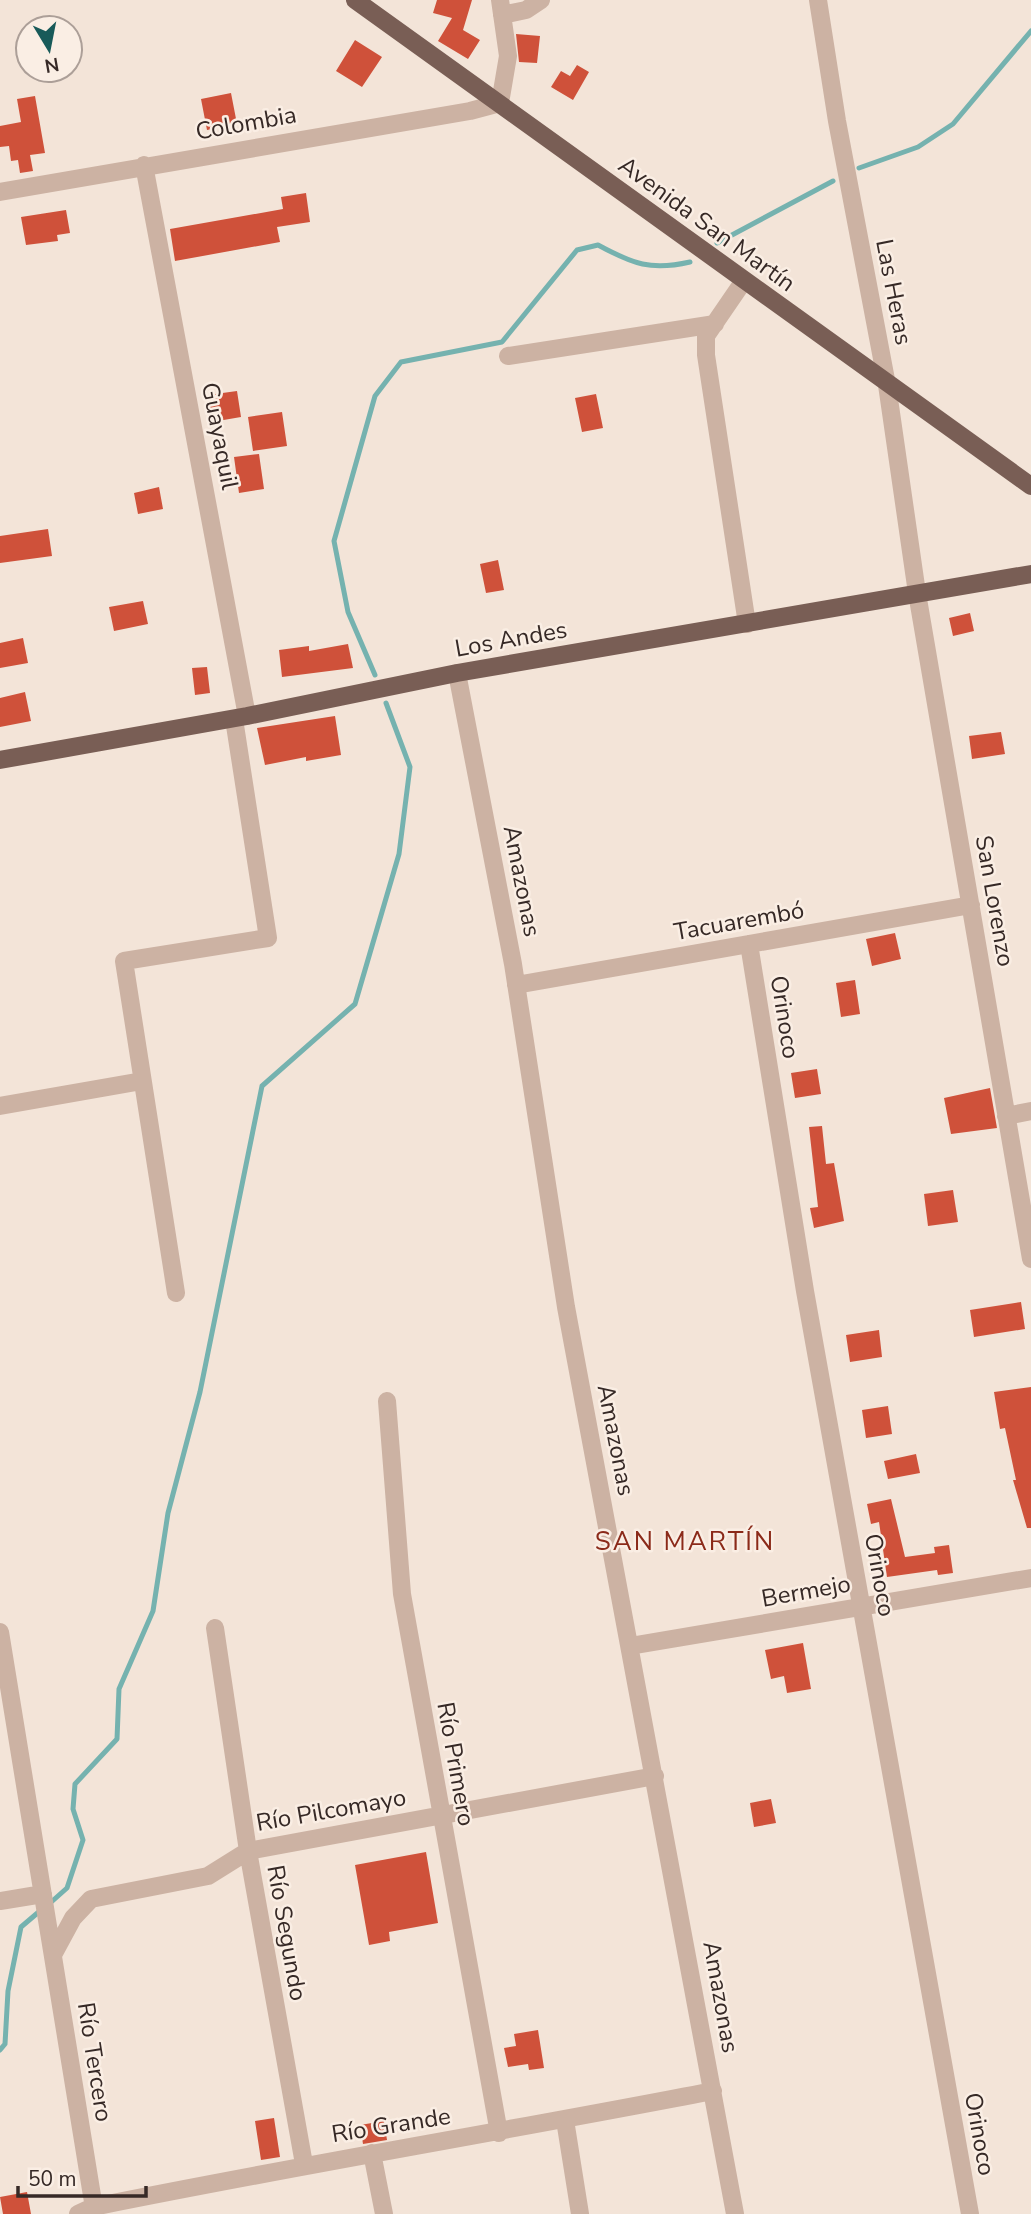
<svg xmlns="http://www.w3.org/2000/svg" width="1031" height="2214" viewBox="0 0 1031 2214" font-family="'Nunito Sans',sans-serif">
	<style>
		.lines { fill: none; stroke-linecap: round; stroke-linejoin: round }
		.stream { stroke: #75b2af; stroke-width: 5 }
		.building { fill: #cf513a }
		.minor { stroke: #ccb2a3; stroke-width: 18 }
		.major { stroke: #795e55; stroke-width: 18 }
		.labels { text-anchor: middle; stroke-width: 5; stroke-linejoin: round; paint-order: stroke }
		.street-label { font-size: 24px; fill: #362926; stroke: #faeee4 }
		.neighbourhood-label { font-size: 26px; letter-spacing: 2px; fill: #8b2a19; stroke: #faeee4 }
	</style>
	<rect width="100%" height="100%" fill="#f3e4d8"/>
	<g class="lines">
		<path class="stream" d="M859 168 918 147 953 124 1031 31
			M717 243 833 181
			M375 675 348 612 334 541 375 396 401 362 502 342 577 250 598 245C633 264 651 271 690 262
			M49 1904 67 1888 83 1840 73 1809 75 1784 117 1739 119 1689 153 1611 168 1513 200 1392 262 1086 355 1004 399 854 410 767 386 703
			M0 2050 5 2044 8 1991 21 1927 41 1910"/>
	</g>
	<path class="building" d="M437 0H472L463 30 480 40 468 59 438 41 452 18 433 13Z
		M516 34 540 36 537 63 519 62Z
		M355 40 382 57 362 87 336 71Z
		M577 65 589 72 573 100 551 87 561 71 570 76Z
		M231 93 237 124 207 130 201 99Z
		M35 96 45 153 30 155 33 171 20 173 18 160 11 161 9 146 0 147V126L21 122 17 99Z
		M306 193 310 222 277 227 280 242 175 261 170 229 283 209 281 197Z
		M66 210 70 233 57 235 58 241 26 245 21 217Z
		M237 391 241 417 212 422 208 395Z
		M596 394 603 428 582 432 575 398Z
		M282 412 287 446 253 451 248 417Z
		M259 454 264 489 239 493 234 457Z
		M159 487 163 509 138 514 134 493Z
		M48 529 52 556 0 563V536Z
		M498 560 504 590 486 593 480 564Z
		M143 601 148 624 114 631 109 607Z
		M970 613 974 631 953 636 949 618Z
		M23 638 28 663 0 668V643Z
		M348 644 353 668 282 677 279 650 309 646V651Z
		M207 667 210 693 195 695 192 668Z
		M25 692 31 721 0 727V698Z
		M335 716 341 755 306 761V757L265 765 257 728Z
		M1001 732 1005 754 972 759 969 736Z
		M895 933 901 959 872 966 866 939Z
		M855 980 860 1014 841 1017 836 983Z
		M817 1069 821 1094 795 1098 791 1073Z
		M990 1088 997 1128 951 1134 944 1098Z
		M822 1126 826 1164 834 1163 844 1221 814 1228 810 1208 818 1207 809 1127Z
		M953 1190 958 1222 928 1226 924 1194Z
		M1021 1302 1025 1329 974 1337 970 1310Z
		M879 1330 882 1357 850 1362 846 1335Z
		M1031 1387V1528H1027L1013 1480H1016L1005 1428 1000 1429 994 1392Z
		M888 1406 892 1434 866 1438 862 1410Z
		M916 1454 920 1473 888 1479 884 1461Z
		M891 1499 905 1557 935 1553 934 1547 949 1545 953 1573 938 1575 937 1570 887 1577 879 1522 871 1524 867 1504Z
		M803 1643 811 1689 787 1693 784 1676 771 1679 765 1650Z
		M771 1799 776 1823 754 1827 750 1803Z
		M426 1852 438 1923 389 1932 390 1941 369 1945 355 1865Z
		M538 2030 544 2068 529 2070 528 2064 508 2067 504 2048 516 2046 514 2034Z
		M274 2118 280 2157 261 2160 255 2121Z
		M384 2121 387 2140 363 2144 360 2125Z
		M27 2192 31 2214H3L0 2197Z"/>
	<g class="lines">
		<path class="minor" d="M818 0 837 121 887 385 917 593 1031 1259
			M502 15 526 10 541 0
			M144 165 247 716
			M0 192 470 111 500 103 508 56 500 0
			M743 282 706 336V355L747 624
			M508 356 715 324
			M457 673 513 964 566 1307 735 2214
			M749 944 805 1291 970 2214
			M516 985 971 905
			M0 1106 142 1081
			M1006 1116 1031 1111
			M176 1293 124 961 268 938 234 719
			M387 1401 402 1594 499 2133
			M215 1628 248 1851 304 2164
			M0 1632 95 2214
			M630 1646 1031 1578
			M0 1901 43 1894
			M53 1955 73 1918 91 1899 208 1876 248 1851 655 1776
			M565 2120 580 2214
			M372 2153 384 2214
			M78 2214 93 2207C299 2165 507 2131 713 2091"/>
		<path class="major" d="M355 0 1031 486
			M0 760 247 716 457 673 1031 574"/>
	</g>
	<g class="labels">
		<g class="street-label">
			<text transform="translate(246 123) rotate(-10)" y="8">Colombia</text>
			<text transform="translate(707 224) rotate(36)" y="8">Avenida San Martín</text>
			<text transform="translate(894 292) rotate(79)" y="8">Las Heras</text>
			<text transform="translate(220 436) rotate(79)" y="8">Guayaquil</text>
			<text transform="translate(511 639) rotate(-10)" y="8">Los Andes</text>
			<text transform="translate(522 881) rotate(79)" y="8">Amazonas</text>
			<text transform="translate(995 901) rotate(80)" y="8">San Lorenzo</text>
			<text transform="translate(739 921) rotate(-10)" y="8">Tacuarembó</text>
			<text transform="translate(785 1017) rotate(81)" y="8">Orinoco</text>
			<text transform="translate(616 1440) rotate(79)" y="8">Amazonas</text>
			<text transform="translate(880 1575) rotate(80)" y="8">Orinoco</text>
			<text transform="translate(806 1591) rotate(-10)" y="8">Bermejo</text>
			<text transform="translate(456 1764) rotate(80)" y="8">Río Primero</text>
			<text transform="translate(331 1810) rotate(-10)" y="8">Río Pilcomayo</text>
			<text transform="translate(287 1933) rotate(80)" y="8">Río Segundo</text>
			<text transform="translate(721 1997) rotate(80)" y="8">Amazonas</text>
			<text transform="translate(95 2062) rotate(81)" y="8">Río Tercero</text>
			<text transform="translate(391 2125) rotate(-9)" y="8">Río Grande</text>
			<text transform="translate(980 2134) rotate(80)" y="8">Orinoco</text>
		</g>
		<g class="neighbourhood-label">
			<text x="685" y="1550">SAN MARTÍN</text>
		</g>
	</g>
	<g transform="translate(49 49) rotate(170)"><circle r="33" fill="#faeee4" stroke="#ac9f98" stroke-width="2"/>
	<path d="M0-5L12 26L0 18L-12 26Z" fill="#185a59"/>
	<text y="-10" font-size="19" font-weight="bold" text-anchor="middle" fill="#362926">N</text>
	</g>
	<path d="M18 2186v10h128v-10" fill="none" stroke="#362926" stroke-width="3.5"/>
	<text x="28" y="2186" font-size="21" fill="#362926" stroke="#faeee4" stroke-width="5" paint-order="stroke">50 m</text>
</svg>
